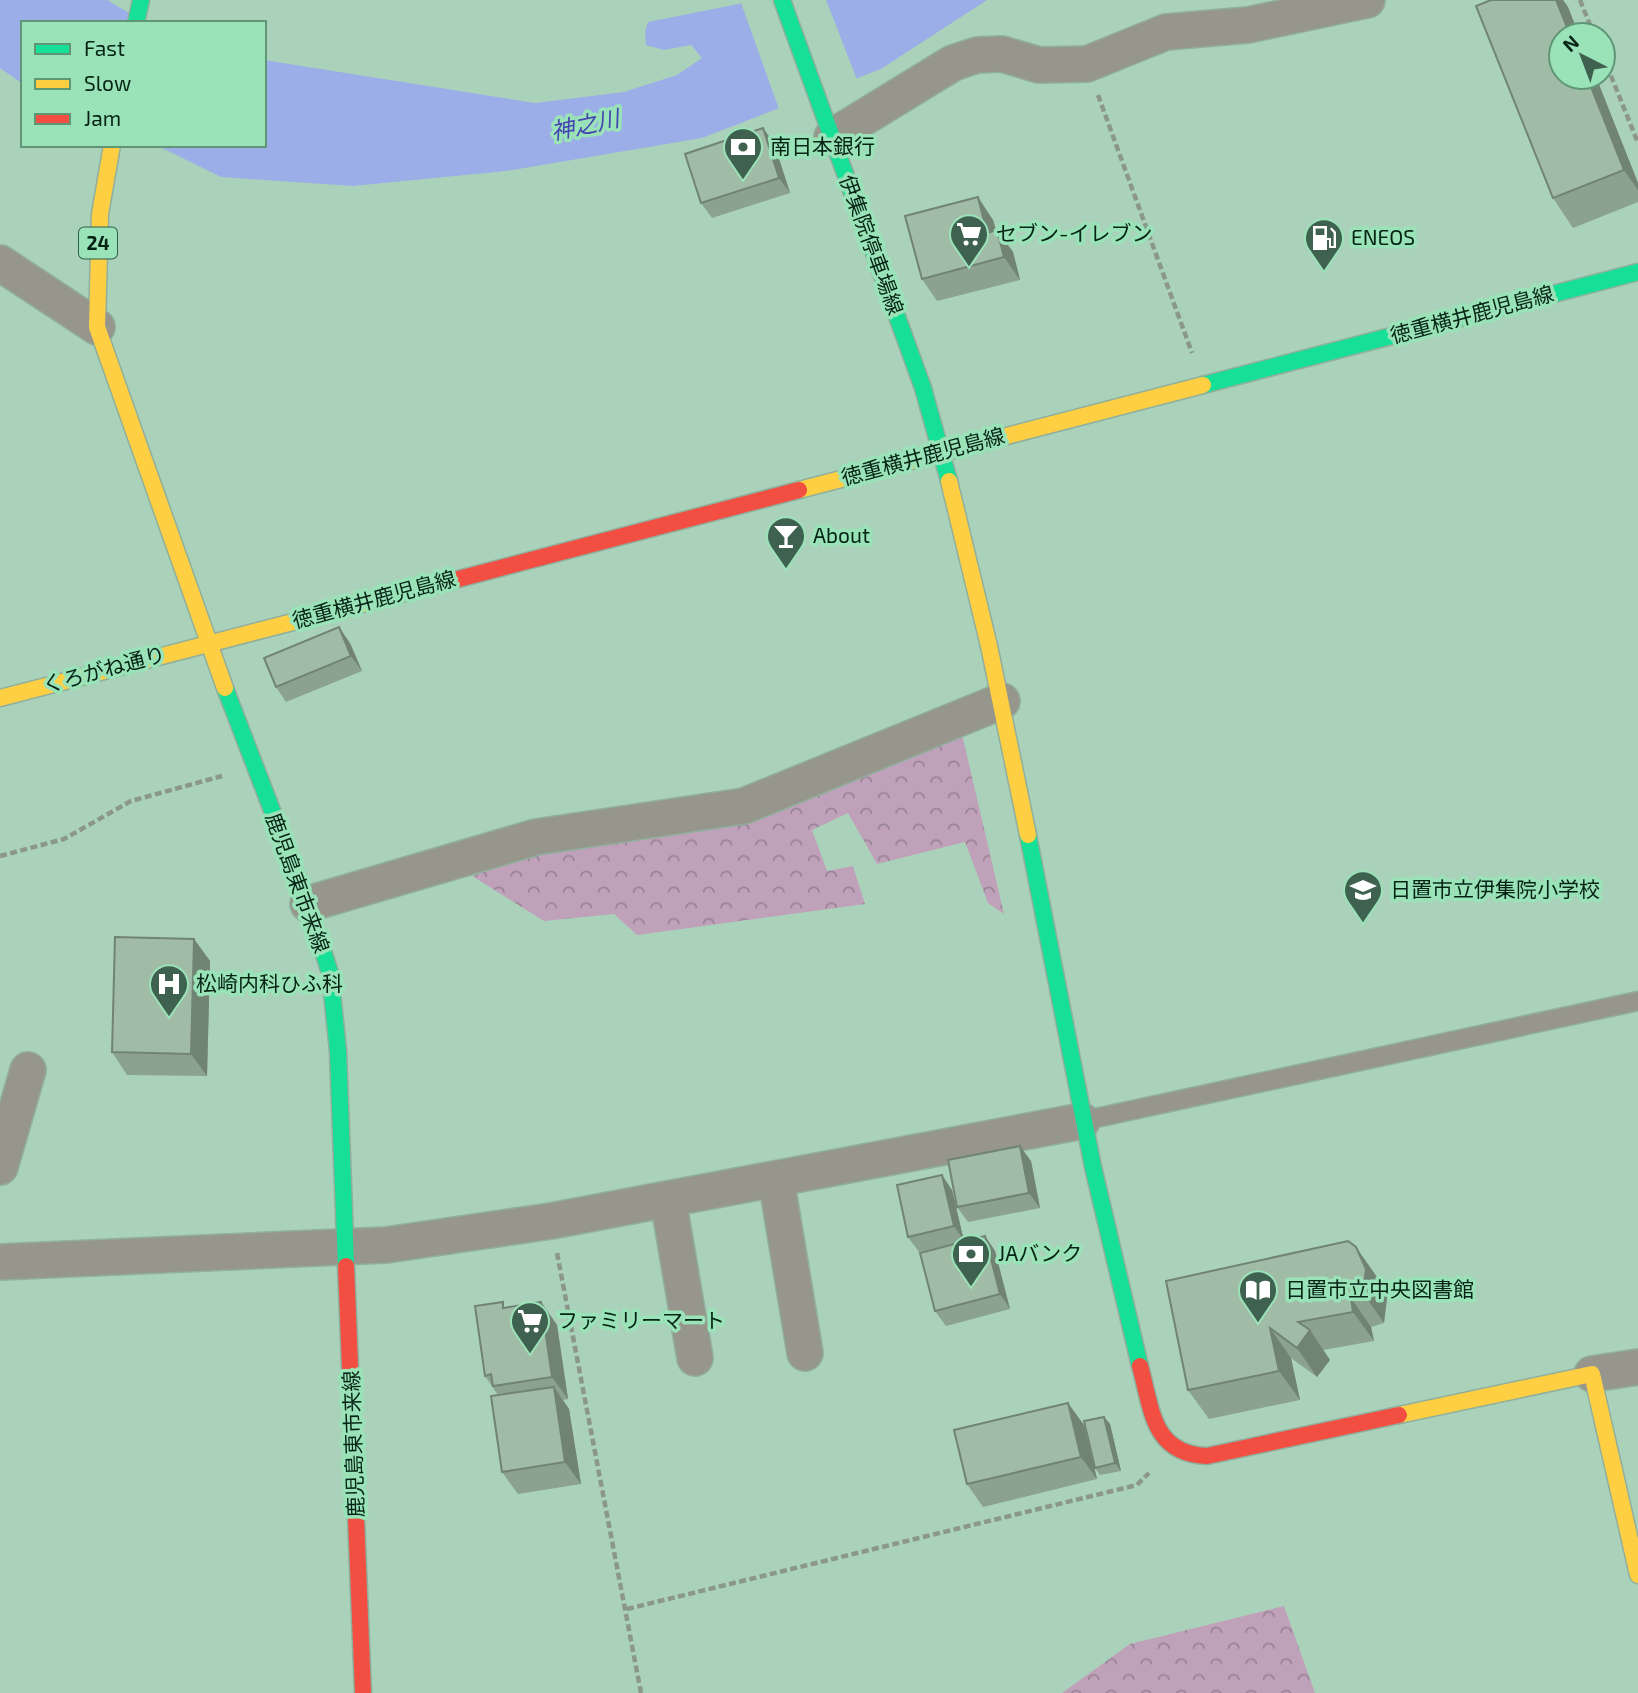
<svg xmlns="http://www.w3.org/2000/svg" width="1638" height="1693" viewBox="0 0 1638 1693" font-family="'Exo 2','Noto Sans JP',sans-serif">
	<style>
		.forest { fill: url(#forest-crowns) }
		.water { fill: #9baee8 }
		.pier { fill: #aad2ba }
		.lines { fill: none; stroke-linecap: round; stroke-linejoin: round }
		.lane-casing { stroke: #90af9d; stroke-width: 21 }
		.street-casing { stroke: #90af9d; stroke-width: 38 }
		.fast-casing { stroke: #90af9d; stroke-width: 19 }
		.slow-casing { stroke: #90af9d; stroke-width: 19 }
		.jam-casing { stroke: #90af9d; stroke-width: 19 }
		.path { stroke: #8b978a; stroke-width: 4.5; stroke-dasharray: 7 3.5; stroke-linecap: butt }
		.lane { stroke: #96968c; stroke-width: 18 }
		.street { stroke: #96968c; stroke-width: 35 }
		.fast { stroke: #16e098; stroke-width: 16 }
		.slow { stroke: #ffcf43; stroke-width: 16 }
		.jam { stroke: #f24e42; stroke-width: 16 }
		.wall { fill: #8aa28f }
		.shaded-wall { fill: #718474 }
		.building { fill: #a1bca6; stroke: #718474; stroke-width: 2 }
		.labels { text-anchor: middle; stroke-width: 7; stroke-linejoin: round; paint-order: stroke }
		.shield { fill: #9ae2b7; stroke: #325d46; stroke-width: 2 }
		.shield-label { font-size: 19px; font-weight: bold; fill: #062415 }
		.poi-label { font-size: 21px; fill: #062415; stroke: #9ae2b7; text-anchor: start }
		.street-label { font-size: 21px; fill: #062415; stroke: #9ae2b7 }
		.water-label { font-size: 23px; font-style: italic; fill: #4445b0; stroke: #9ae2b7 }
	</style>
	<defs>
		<pattern id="forest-crowns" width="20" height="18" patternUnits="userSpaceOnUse" patternTransform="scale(1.75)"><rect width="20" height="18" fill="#bfa1ba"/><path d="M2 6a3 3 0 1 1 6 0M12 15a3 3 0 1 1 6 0" fill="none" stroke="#998396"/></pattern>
	</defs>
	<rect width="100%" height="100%" fill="#aad2ba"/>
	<path class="forest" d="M961 730 1004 914 988 903 965 842 877 864 848 813 812 830 827 871 853 866 865 904 637 935 614 914 544 921 472 876 539 852 753 822Z
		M1284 1606 1315 1693H1062L1130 1644Z"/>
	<path class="water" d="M0 0H107L146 23H23V84L0 68Z
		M758 0H987L881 69 702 138 506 171 353 186 221 177 156 145H264V60L535 103 624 92 677 75 702 58 691 45 664 50 646 45 645 31 648 22Z"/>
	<path class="pier" d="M740 0H826L858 82 780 112Z"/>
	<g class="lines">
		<defs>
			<path id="lane" d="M1082 1121 1638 1001"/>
			<path id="street" d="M832 137 953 63 977 55 1002 54 1039 65 1087 64 1166 32 1248 25 1367 0
				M0 263 97 327
				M308 904 536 837 744 806 1002 701
				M0 1167 28 1070
				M776 1179 805 1353
				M668 1199 695 1358
				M0 1262 386 1245 551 1221 1082 1121
				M1592 1374 1638 1367"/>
			<path id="fast" d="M782 0 923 388 949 481
				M136 23 141 0
				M1203 385 1638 272
				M225 688 308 904 330 973 338 1051 346 1266
				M1028 835 1093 1167 1140 1366"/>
			<path id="slow" d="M112 145 100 214 97 327 225 688
				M949 481 989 646 1028 835
				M799 490 1203 385
				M0 698 424 588
				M1399 1415 1592 1374 1638 1575"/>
			<path id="jam" d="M424 588 799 490
				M346 1266 363 1693
				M1140 1366C1152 1409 1152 1454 1207 1456L1399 1415"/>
		</defs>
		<use href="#lane" class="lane-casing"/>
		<use href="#street" class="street-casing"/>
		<use href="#fast" class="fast-casing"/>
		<use href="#slow" class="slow-casing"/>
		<use href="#jam" class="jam-casing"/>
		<path class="path" d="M1580 0 1594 35
			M1603 56 1638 143
			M1098 95 1192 353
			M0 856 64 839 131 801 222 776
			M557 1253 641 1693
			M627 1609 1137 1485 1149 1473"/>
		<use href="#lane" class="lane"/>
		<use href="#street" class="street"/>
		<use href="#fast" class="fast"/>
		<use href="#slow" class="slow"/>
		<use href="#jam" class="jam"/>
	</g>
	<path class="wall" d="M1491 0H1563L1568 7 1579 35H1561V77H1596L1638 183V202L1573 228 1553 198 1476 6Z
		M774 143 790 193 712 218 701 203Z
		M993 220 996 230H997L1013 252 1020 280 937 301 922 279Z
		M350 643 362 671 286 702 276 687Z
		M194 939 210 961 207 1076 127 1075 112 1052Z
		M1031 1161 1040 1208 968 1222 957 1207Z
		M952 1190 964 1241 985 1236 995 1251 1010 1309 946 1326 935 1311 961 1242 919 1252 908 1237Z
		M1348 1241 1377 1277 1387 1298 1384 1323 1371 1327 1374 1341 1323 1350 1330 1360 1317 1377 1291 1358 1300 1400 1209 1419 1188 1390Z
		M541 1302 557 1325 568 1399 563 1400 569 1409 581 1484 518 1494 502 1472 498 1395 485 1376 506 1307Z
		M1104 1417 1110 1424 1121 1471 1100 1475 1095 1468Z
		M1084 1425 1097 1479 983 1507 967 1484Z"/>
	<path class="shaded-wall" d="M1556 0H1563L1568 7 1579 35H1570Z
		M1587 77H1596L1638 183V190L1624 170Z
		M763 128 774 143 790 193 779 178Z
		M978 197 993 220 1003 255 987 233Z
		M997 230 1013 252 1020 280 1004 257Z
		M339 627 350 643 362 671 351 656Z
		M194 939 210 961 207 1076 191 1054Z
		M1020 1146 1031 1161 1040 1208 1029 1193Z
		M942 1175 952 1190 964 1241 954 1226Z
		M985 1236 995 1251 1010 1309 1000 1294Z
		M1356 1247 1377 1277 1387 1298 1384 1323 1363 1293Z
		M1351 1298 1371 1327 1374 1341 1353 1312Z
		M541 1302 557 1325 568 1399 552 1377Z
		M1270 1328 1291 1358 1300 1400 1279 1371Z
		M1310 1330 1330 1360 1317 1377 1297 1348Z
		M554 1387 569 1409 581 1484 565 1462Z
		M1068 1403 1084 1425 1097 1479 1081 1457Z
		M1104 1417 1110 1424 1121 1471 1115 1463Z"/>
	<path class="building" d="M1491 0H1556L1570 35H1561V77H1587L1624 170 1553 198 1476 6Z
		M763 128 779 178 701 203 685 154Z
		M978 197 987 233 997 230 1004 257 922 279 905 216Z
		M339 627 351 656 276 687 264 658Z
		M115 937 194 939 191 1054 112 1052Z
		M1020 1146 1029 1193 957 1207 948 1160Z
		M942 1175 954 1226 908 1237 897 1185Z
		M985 1236 1000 1294 935 1311 920 1253Z
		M1348 1241 1356 1247 1366 1269 1363 1293 1351 1298 1353 1312 1298 1322 1310 1330 1297 1348 1270 1328 1279 1371 1188 1390 1166 1281Z
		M503 1302V1308L541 1302 552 1377 493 1386 491 1374 485 1376 475 1306Z
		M554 1387 565 1462 502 1472 491 1396Z
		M1068 1403 1081 1457 967 1484 954 1430Z
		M1104 1417 1115 1463 1095 1468 1084 1421Z"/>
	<defs>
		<symbol id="bank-pin" viewBox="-11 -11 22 30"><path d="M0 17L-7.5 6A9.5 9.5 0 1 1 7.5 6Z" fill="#3f614f" stroke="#9ae2b7"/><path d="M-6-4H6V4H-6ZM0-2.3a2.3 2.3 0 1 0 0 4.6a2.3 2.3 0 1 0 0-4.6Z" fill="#fff"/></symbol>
		<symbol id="supermarket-pin" viewBox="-11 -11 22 30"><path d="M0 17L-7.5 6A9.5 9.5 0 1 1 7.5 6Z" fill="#3f614f" stroke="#9ae2b7"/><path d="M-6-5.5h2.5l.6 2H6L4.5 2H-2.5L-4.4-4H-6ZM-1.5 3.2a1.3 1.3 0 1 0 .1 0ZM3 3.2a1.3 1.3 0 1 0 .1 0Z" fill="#fff"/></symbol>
		<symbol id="fuel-pin" viewBox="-11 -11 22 30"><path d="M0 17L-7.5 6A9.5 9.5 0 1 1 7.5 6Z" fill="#3f614f" stroke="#9ae2b7"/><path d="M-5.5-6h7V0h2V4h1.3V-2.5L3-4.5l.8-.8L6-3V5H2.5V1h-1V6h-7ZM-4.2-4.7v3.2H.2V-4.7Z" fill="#fff"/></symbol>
		<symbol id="bar-pin" viewBox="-11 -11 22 30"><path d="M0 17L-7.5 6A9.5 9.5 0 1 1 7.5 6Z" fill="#3f614f" stroke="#9ae2b7"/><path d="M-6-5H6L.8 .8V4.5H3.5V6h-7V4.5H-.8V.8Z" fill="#fff"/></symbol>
		<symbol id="school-pin" viewBox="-11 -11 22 30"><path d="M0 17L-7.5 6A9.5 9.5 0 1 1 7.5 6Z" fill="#3f614f" stroke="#9ae2b7"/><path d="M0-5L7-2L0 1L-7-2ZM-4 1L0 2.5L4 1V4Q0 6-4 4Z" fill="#fff"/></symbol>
		<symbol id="hospital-pin" viewBox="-11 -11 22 30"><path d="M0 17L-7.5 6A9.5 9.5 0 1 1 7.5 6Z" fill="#3f614f" stroke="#9ae2b7"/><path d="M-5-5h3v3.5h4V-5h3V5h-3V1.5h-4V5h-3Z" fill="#fff"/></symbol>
		<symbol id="library-pin" viewBox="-11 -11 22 30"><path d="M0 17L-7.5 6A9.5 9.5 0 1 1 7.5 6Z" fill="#3f614f" stroke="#9ae2b7"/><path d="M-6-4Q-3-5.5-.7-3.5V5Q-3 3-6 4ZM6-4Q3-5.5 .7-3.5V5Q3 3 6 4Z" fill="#fff"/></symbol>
	</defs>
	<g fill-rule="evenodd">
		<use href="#bank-pin" x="721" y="125" width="44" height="60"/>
		<use href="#supermarket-pin" x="947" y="212" width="44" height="60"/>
		<use href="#fuel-pin" x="1302" y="216" width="44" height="60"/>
		<use href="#bar-pin" x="764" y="514" width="44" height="60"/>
		<use href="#school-pin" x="1341" y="868" width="44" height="60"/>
		<use href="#hospital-pin" x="147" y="962" width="44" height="60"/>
		<use href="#bank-pin" x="949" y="1232" width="44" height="60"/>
		<use href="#library-pin" x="1236" y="1268" width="44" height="60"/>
		<use href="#supermarket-pin" x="508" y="1299" width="44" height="60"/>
	</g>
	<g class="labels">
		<rect class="shield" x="79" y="227.5" width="38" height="31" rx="5"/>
		<g class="shield-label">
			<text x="98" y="250">24</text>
		</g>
		<g class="poi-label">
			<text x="770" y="154">南日本銀行</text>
			<text x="996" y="241">セブン-イレブン</text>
			<text x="1351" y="245">ENEOS</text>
			<text x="813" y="543">About</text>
			<text x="1390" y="897">日置市立伊集院小学校</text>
			<text x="196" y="991">松崎内科ひふ科</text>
			<text x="998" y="1261">JAバンク</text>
			<text x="1285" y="1297">日置市立中央図書館</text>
			<text x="557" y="1328">ファミリーマート</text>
		</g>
		<g class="street-label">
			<text transform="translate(871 245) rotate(70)" y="7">伊集院停車場線</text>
			<text transform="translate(1472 315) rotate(-15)" y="7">徳重横井鹿児島線</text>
			<text transform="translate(923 457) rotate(-15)" y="7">徳重横井鹿児島線</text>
			<text transform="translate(374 600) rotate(-15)" y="7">徳重横井鹿児島線</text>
			<text transform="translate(104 670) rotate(-15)" y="7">くろがね通り</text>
			<text transform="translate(297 883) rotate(70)" y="7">鹿児島東市来線</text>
			<text transform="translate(354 1444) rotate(-92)" y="7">鹿児島東市来線</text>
		</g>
		<g class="water-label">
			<text transform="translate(585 125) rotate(-12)" y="8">神之川</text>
		</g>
	</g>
	<rect x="21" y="21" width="245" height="126" fill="#9ae2b7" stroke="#5f9676" stroke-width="2"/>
	<rect x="35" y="44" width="35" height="10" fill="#16e098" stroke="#5f9676" stroke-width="2"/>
	<text x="84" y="56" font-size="21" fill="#062415">Fast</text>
	<rect x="35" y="79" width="35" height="10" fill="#ffcf43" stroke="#5f9676" stroke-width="2"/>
	<text x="84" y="91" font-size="21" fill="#062415">Slow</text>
	<rect x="35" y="114" width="35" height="10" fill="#f24e42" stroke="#5f9676" stroke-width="2"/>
	<text x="84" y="126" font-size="21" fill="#062415">Jam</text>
	<g transform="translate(1582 56) rotate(318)"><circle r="33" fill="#9ae2b7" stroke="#5f9676" stroke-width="2"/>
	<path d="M0-5L12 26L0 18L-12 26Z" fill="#3f614f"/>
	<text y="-10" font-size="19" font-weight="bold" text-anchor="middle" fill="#062415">N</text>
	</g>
</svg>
